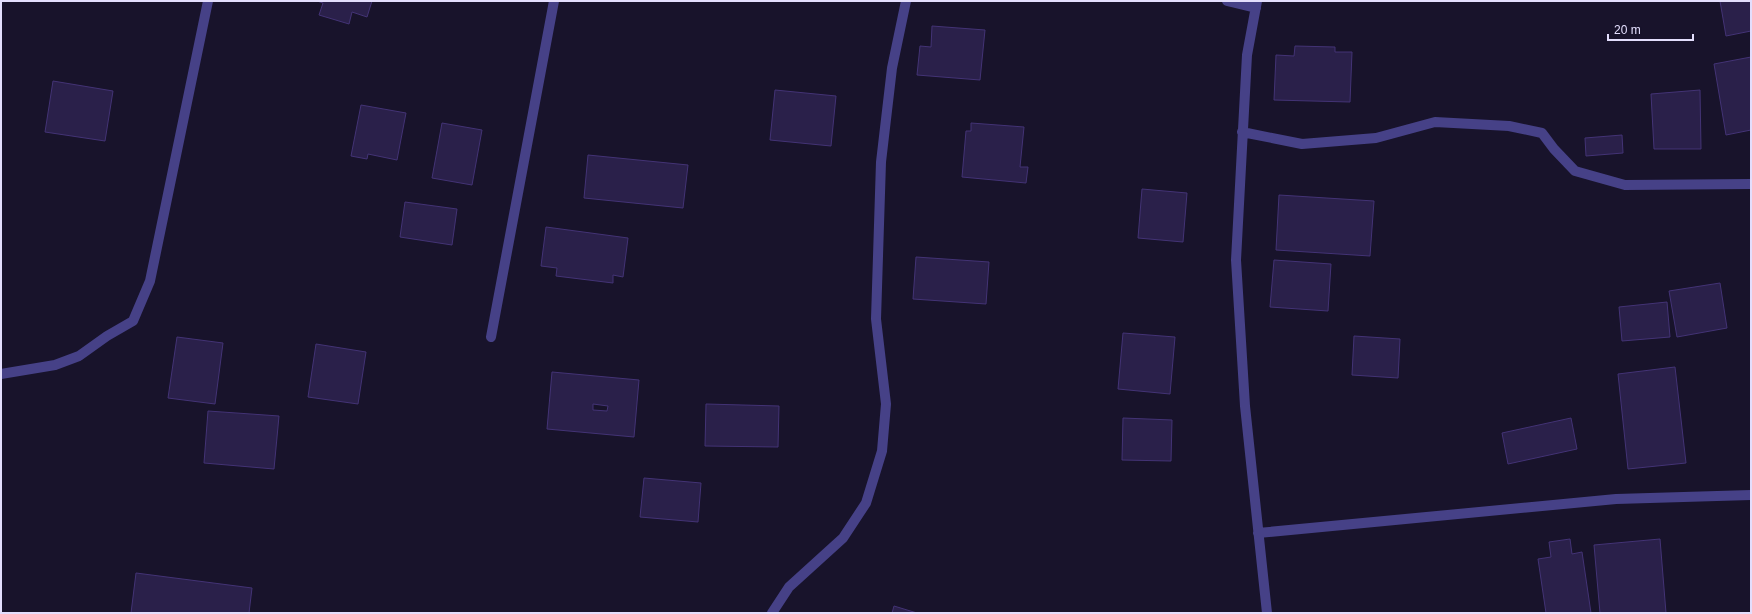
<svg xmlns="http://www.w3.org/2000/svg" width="1752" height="614" viewBox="0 0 1752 614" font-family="Arial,sans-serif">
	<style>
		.building { fill: #2a204a; stroke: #433375; fill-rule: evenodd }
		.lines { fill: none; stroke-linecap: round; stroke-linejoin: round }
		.minor { stroke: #464187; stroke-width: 10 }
	</style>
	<rect width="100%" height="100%" fill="#18132b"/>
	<path class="building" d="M317 1H372L367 17 352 12 349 24 319 15 323 3Z
		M1720 1H1751V31L1726 36Z
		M932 26 985 30 980 80 917 75 920 46 931 47Z
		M1295 46 1335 47V52H1352L1350 102 1274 100 1276 55 1294 56Z
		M1751 57V130L1726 135 1714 64Z
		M53 81 113 91 105 141 45 132Z
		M775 90 836 96 831 146 770 140Z
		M1700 90 1701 149H1654L1651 94Z
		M361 105 406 113 397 160 368 154 367 159 351 156Z
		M442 123 482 130 472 185 432 178Z
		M971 123 1024 127 1020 167H1028L1026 183 962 177 966 131H971Z
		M1622 135 1623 153 1586 156 1585 138Z
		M588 155 688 165 683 208 584 198Z
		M1142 189 1187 193 1183 242 1138 238Z
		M1279 195 1374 201 1370 256 1276 250Z
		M405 202 457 209 452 245 400 237Z
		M546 227 628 238 623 277 613 275V283L556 276 557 268 541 266Z
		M916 257 989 262 986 304 913 299Z
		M1274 260 1331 264 1328 311 1270 307Z
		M1720 283 1727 328 1677 337 1669 291Z
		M1667 302 1670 337 1622 341 1619 307Z
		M1123 333 1175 337 1170 394 1118 389Z
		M1354 336 1400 339 1398 378 1352 375Z
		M177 337 223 343 215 404 168 398Z
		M316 344 366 352 358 404 308 397Z
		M1675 367 1686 463 1628 469 1618 374Z
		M552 372 639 380 634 437 547 429ZM593 404 608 406 607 411 593 410Z
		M706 404 779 406 778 447 705 446Z
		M208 411 279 416 274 469 204 463Z
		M1123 418 1172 420 1171 461 1122 460Z
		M1571 418 1577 449 1508 464 1502 433Z
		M644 478 701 483 698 522 640 517Z
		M1570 539 1572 554 1582 552 1591 613H1546L1538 559 1551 557 1549 542Z
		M1660 539 1666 613H1600L1594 545Z
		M136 573 252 588 249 613H131Z
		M894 606 917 613H892Z"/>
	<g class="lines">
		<path class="minor" d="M1227 1 1256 8
			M1257 1 1247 55 1236 260 1245 406 1267 613
			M1242 132 1302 144 1376 138 1435 122 1509 126 1542 133 1554 149 1575 171 1625 185 1751 184
			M491 337 554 1
			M1 374 55 365 79 356 107 336 133 321 150 281 208 1
			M1258 533 1616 499 1751 495
			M772 613 789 587 843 538 866 503 882 451 886 404 876 319 881 162 892 68 906 1"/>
	</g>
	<rect width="1752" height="614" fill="none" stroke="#e3defd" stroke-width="4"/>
	<path d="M1608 34v6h85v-6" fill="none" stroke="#e3defd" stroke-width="2"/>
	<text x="1614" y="34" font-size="12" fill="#e3defd" stroke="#18132b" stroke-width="3" paint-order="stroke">20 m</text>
</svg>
